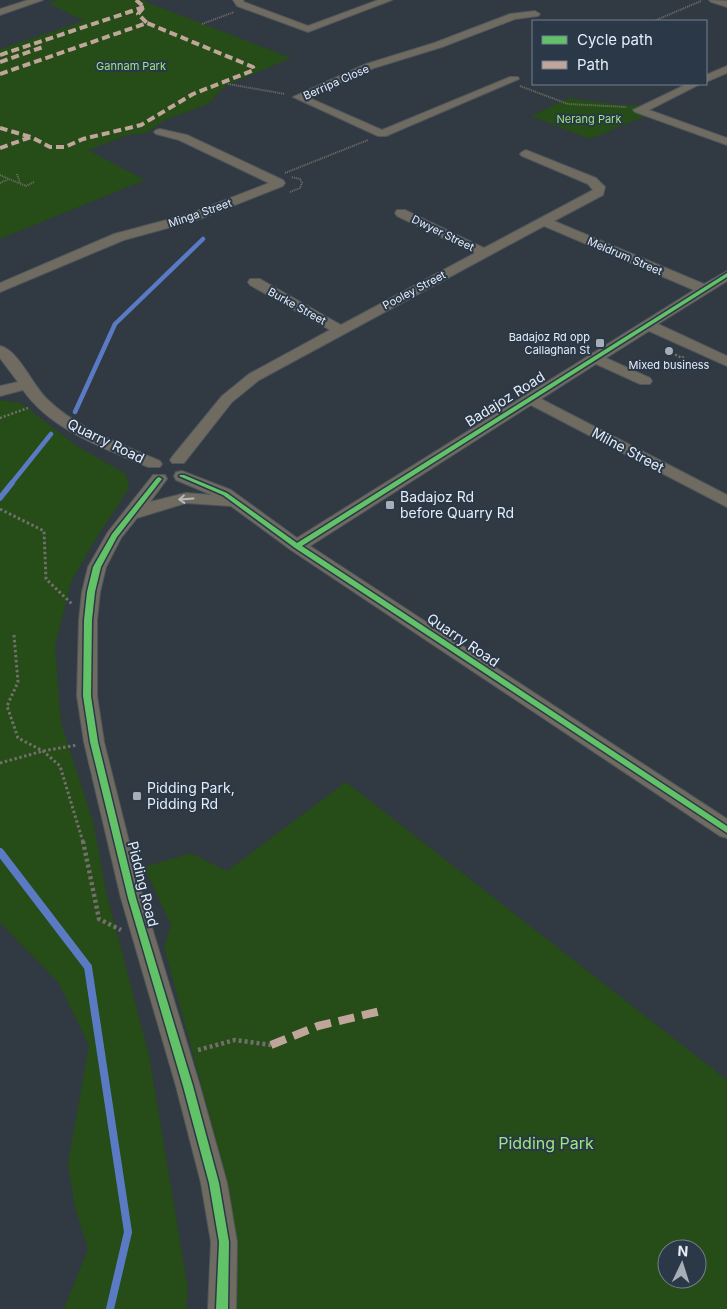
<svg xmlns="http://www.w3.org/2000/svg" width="727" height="1309" viewBox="0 0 727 1309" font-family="Inter,sans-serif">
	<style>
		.green { fill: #264c17; fill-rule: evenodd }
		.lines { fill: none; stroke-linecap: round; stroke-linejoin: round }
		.stream-far2 { stroke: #5a7bc3; stroke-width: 4.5 }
		.stream-far1 { stroke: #5a7bc3; stroke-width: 5.5 }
		.stream { stroke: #5a7bc3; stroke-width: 8 }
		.minor-casing { stroke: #4f565d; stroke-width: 2 }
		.path-far3 { stroke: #72706c; stroke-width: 2; stroke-dasharray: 1 1; stroke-linecap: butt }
		.path-far2 { stroke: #72706c; stroke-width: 2.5; stroke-dasharray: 2 2; stroke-linecap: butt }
		.path-far1 { stroke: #72706c; stroke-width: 3; stroke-dasharray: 2.5 2.5; stroke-linecap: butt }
		.path { stroke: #72706c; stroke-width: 4.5; stroke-dasharray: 3 3; stroke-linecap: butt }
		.minor { fill: #6f6b61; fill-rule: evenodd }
		.quiet-far1 { stroke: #c0a59a; stroke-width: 4; stroke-dasharray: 8 4; stroke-linecap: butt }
		.quiet { stroke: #c0a59a; stroke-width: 8; stroke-dasharray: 16 8; stroke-linecap: butt }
		.cycleway-casing { stroke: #2b3848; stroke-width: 3 }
		.cycleway { fill: #61c268; fill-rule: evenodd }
		.oneway { stroke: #b6b9bb }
		.poi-dot { fill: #a6aeb8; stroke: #2b3848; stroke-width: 2 }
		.labels { text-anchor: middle; stroke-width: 4; stroke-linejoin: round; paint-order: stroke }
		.far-park-label { font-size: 11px; fill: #9be67e; stroke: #2b3848 }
		.far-street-label { font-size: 11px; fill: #e5edf7; stroke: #2b3848 }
		.far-poi-label { font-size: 11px; fill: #e5edf7; stroke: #2b3848; text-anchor: end }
		.street-label { font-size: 14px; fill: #e5edf7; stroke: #2b3848 }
		.poi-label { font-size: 14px; fill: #e5edf7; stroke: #2b3848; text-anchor: start }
		.near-park-label { font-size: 16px; fill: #9be67e; stroke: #2b3848 }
	</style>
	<rect width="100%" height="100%" fill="#313942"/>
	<path class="green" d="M58 0H147L144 1 291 58 225 86 208 104 165 120 146 133 128 135 88 150 145 180 0 239V49L84 21 48 3Z
		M569 98 621 105H649L639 109 650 114 590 139 531 116Z
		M0 400 21 403 77 446 126 474 129 488 92 545 71 582 55 647 61 723 93 821 106 891 149 1055 188 1289 186 1309H64L88 1249 75 1208 68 1164 89 1045 58 982 0 923Z
		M346 782 727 1080V1309H236L229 1188 164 947 171 925 144 867 191 853 227 871ZM667 1249H697V1279H667Z"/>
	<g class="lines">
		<path class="stream-far2" d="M75 412 115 324 203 239
			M11 484 51 434"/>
		<path class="stream-far1" d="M0 498 12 483"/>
		<path class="stream" d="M0 852 88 967 128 1232 110 1309"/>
		<defs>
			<path id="minor" d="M28 0H43L0 15V9Z
				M233 0H243L244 2 308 26 378 0H392L308 32 237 6Z
				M709 0 727 1V7L711 2Z
				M535 11 540 14 538 16 515 19 442 47 374 68 307 97 382 130 510 77H518L519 79 386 136H378L293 97 366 64 434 43 510 14Z
				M727 66V73L706 82V75Z
				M687 84H700L649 110 727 138V145L635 112 633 110Z
				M160 129 187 135 283 180 285 183 283 186 197 220 124 240 0 292V283L114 234 189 214 269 183 179 140 156 134 154 132 156 130Z
				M526 150 596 178 605 187 603 195 554 221 704 284 727 271V281L658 324 727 356V366L649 331 606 358 650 378 652 381 650 384H640L596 364 541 399 727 495V507L531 405 310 546 727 819V838L720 836 291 550 231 506 186 503 137 518 121 538 106 567 100 592 97 620V696L104 742 143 898 200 1086 227 1183 237 1242 236 1309H208L211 1242 201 1183 176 1086 121 898 84 742 77 696 79 620 82 592 88 567 108 532 153 475H165L167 479 150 502 186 493 212 495 176 480 174 476 176 472 182 471 231 490 297 538 694 290 544 226 259 380 232 402 184 463H172L170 460 172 457 222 396 249 374 330 330 250 285 248 282 250 279H260L341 325 475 253 397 216 395 213 397 210H405L484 248 593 190 588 184 522 156 520 154 522 152Z
				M0 346C19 350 33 387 48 400 78 429 122 444 160 461L162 464 160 467H148C104 448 52 431 23 390L0 396V386L18 382 0 358Z"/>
		</defs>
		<use href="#minor" class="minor-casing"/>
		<path class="path-far3" d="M654 21 701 1
			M202 24 234 12
			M228 84 285 94
			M520 86 568 104 626 107
			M285 173 368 140
			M17 174 20 183
			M0 175 9 179
			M0 183 9 179 26 186 34 182
			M290 192 300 188 302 183 300 179 291 177"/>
		<path class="path-far2" d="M668 351 682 358 685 356
			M0 418 28 408"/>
		<path class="path-far1" d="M0 509 44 531 46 579 72 604
			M14 635 18 682 7 706 18 738 43 751 60 766 83 842
			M0 763 43 751 77 745"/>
		<path class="path" d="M83 841 99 919 121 930
			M198 1050 235 1040 271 1045"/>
		<use href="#minor" class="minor"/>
		<path class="quiet-far1" d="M136 0 144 7 138 14 147 23
			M0 55 144 7
			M0 62 43 47
			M0 74 147 23 253 67 254 70 193 94 141 125 83 139 65 147H50L31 137 0 128
			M0 148 31 137"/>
		<path class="quiet" d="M271 1045 318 1026 385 1010"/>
		<defs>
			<path id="cycleway" d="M727 273V277L302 546 727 826V833L295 548 223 495 179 476 180 475H184L227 493 297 543Z
				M159 477 162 479 117 537 101 567 95 592 92 620 91 696 98 742 136 898 193 1086 219 1183 229 1242 228 1309H216L219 1242 209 1183 183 1086 128 898 90 742 83 696 84 620 87 592 93 567 112 534 157 478Z"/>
		</defs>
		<use href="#cycleway" class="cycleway-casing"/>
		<use href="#cycleway" class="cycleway"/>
	</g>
	<defs><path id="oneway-shaft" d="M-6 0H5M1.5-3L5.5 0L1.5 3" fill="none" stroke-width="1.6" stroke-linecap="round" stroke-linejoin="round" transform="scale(1.25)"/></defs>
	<use class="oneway" href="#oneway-shaft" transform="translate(186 499) rotate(176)"/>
	<g class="poi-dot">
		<rect x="595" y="338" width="10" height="10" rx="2.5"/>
		<circle cx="669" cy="351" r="5"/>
		<rect x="385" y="500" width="10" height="10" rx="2.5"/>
		<rect x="132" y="791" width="10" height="10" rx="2.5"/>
	</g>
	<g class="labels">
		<g class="far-park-label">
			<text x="131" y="70">Gannam Park</text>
			<text x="589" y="123">Nerang Park</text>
		</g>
		<g class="far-street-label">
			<text transform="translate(336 82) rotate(-24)" y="4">Berripa Close</text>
			<text transform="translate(200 213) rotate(-19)" y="4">Minga Street</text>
			<text transform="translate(443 233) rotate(26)" y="4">Dwyer Street</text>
			<text transform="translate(625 256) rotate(23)" y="4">Meldrum Street</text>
			<text transform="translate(414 290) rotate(-28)" y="4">Pooley Street</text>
			<text transform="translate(297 306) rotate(29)" y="4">Burke Street</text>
		</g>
		<g class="far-poi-label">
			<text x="590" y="341">Badajoz Rd opp<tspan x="590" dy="13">Callaghan St</tspan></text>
			<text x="669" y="369" text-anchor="middle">Mixed business</text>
		</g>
		<g class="street-label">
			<text transform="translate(505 399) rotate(-32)" y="5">Badajoz Road</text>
			<text transform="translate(106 441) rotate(26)" y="5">Quarry Road</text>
			<text transform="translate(628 450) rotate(28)" y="5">Milne Street</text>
			<text transform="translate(463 640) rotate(34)" y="5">Quarry Road</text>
			<text transform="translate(143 884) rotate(76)" y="5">Pidding Road</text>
		</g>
		<g class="poi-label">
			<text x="400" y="502">Badajoz Rd<tspan x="400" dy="16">before Quarry Rd</tspan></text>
			<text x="147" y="793">Pidding Park,<tspan x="147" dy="16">Pidding Rd</tspan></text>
		</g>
		<g class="near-park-label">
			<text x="546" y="1149">Pidding Park</text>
		</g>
	</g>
	<rect x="532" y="20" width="175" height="65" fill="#2b3848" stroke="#75808e"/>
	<rect x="542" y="36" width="25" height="8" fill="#61c268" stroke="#75808e"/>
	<text x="577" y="45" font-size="15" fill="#e5edf7">Cycle path</text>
	<rect x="542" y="61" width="25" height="8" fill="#c0a59a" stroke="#75808e"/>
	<text x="577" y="70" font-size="15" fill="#e5edf7">Path</text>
	<g transform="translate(682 1264) rotate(4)"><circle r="24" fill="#2b3848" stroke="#75808e"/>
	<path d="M0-4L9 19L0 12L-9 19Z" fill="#a6aeb8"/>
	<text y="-8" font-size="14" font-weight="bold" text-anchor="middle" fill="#e5edf7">N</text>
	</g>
</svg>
